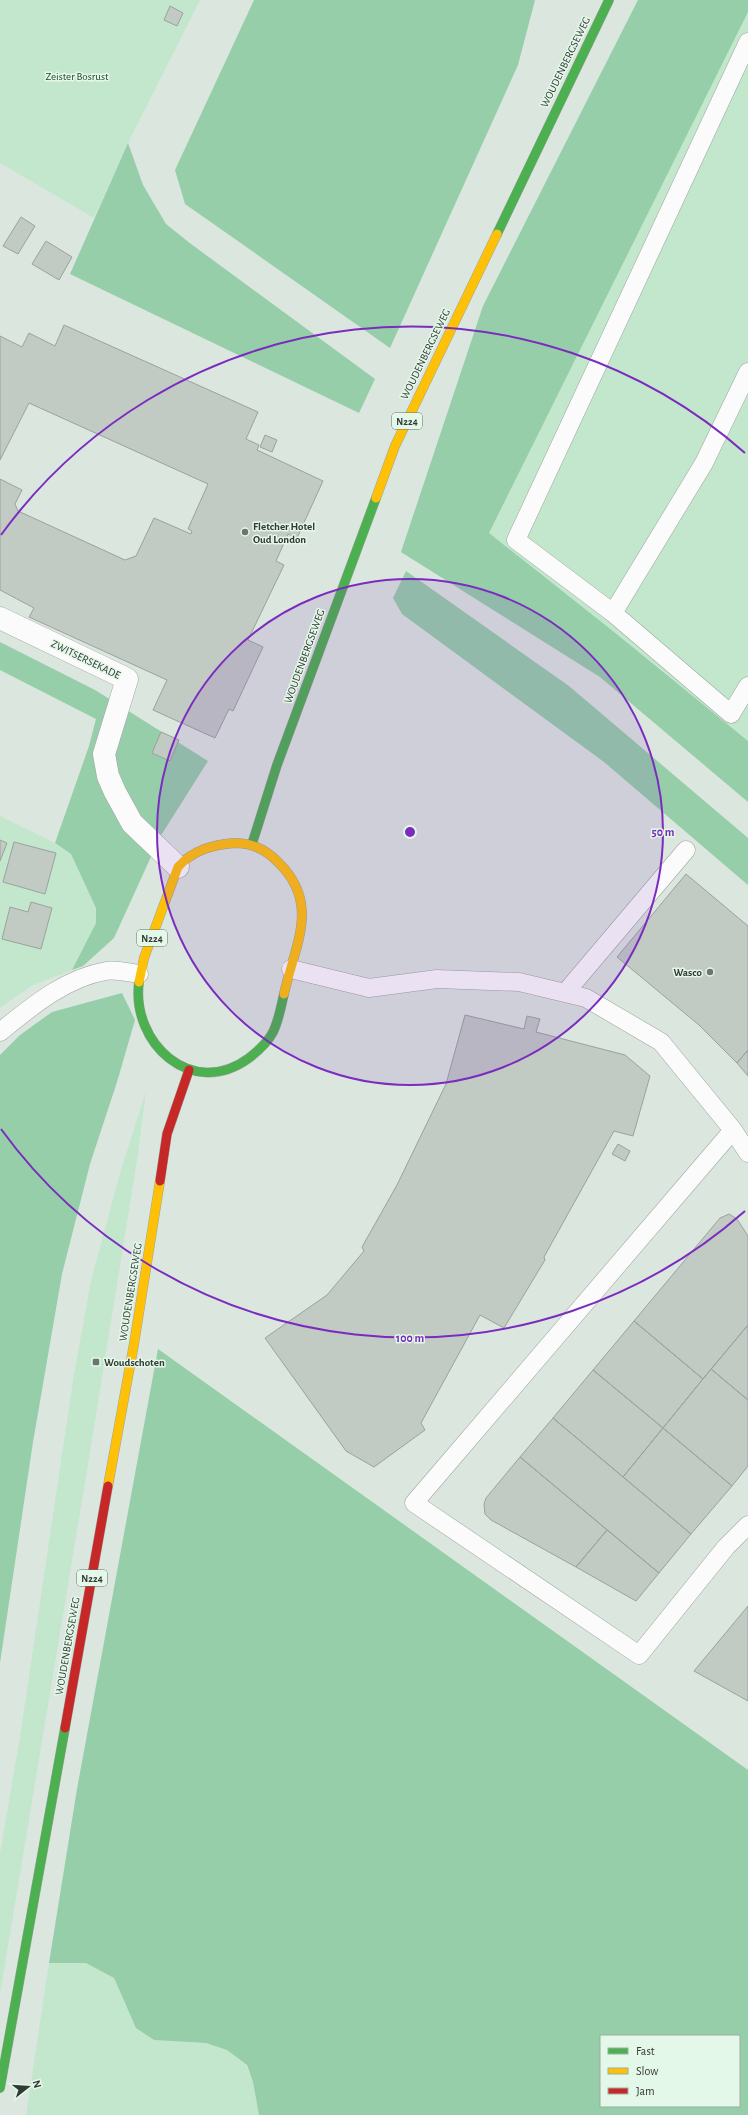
<svg xmlns="http://www.w3.org/2000/svg" width="748" height="2115" viewBox="0 0 748 2115" font-family="'Alegreya Sans',sans-serif">
	<style>
		.green { fill: #c3e7cd }
		.forest { fill: #96cea9; fill-rule: evenodd }
		.building { fill: #c2cac4; stroke: #9ba29d }
		.lines { fill: none; stroke-linecap: round; stroke-linejoin: round }
		.lane-casing { stroke: #9da59f; stroke-width: 19 }
		.street-casing { stroke: #9da59f; stroke-width: 23 }
		.fast-casing { stroke: #9da59f; stroke-width: 10 }
		.slow-casing { stroke: #9da59f; stroke-width: 10 }
		.jam-casing { stroke: #9da59f; stroke-width: 10 }
		.lane { stroke: #fafbfa; stroke-width: 18 }
		.street { stroke: #fafbfa; stroke-width: 22 }
		.fast { stroke: #4caf50; stroke-width: 9 }
		.slow { stroke: #ffc107; stroke-width: 9 }
		.jam { stroke: #c62828; stroke-width: 9 }
		.ring { fill: none; stroke: #7b2cbf; stroke-width: 2 }
		.poi-dot { fill: #6c766f; stroke: #e4f8e9; stroke-width: 1.5 }
		.labels { text-anchor: middle; stroke-width: 3; stroke-linejoin: round; paint-order: stroke }
		.shield { fill: #e4f8e9; stroke: #67726a; stroke-width: 1 }
		.shield-label { font-size: 10px; font-weight: bold; fill: #313933 }
		.street-label { font-size: 11px; fill: #313933; stroke: #e4f8e9 }
		.park-label { font-size: 11px; fill: #1c4229; stroke: #e4f8e9 }
		.poi-label { font-size: 11px; font-weight: bold; fill: #313933; stroke: #e4f8e9; text-anchor: start }
		.centre { fill: #7b2cbf; stroke: #e4f8e9; stroke-width: 2 }
		.ring-label { font-size: 12px; text-anchor: middle; font-weight: bold; fill: #7b2cbf; stroke: #e4f8e9; stroke-width: 3; stroke-linejoin: round; paint-order: stroke }
	</style>
	<rect width="100%" height="100%" fill="#dbe6de"/>
	<path class="green" d="M0 0H200L128 143 94 218 0 163Z
		M638 0H748V802L600 677 401 552 483 306Z
		M0 816 55 843 71 854 96 908V923L72 970 33 985 0 1008Z
		M146 1091 138 1154 86 1477 0 1994V1853L20 1737 74 1374 91 1281 120 1173Z
		M49 1963H86L114 1978 125 2005 154 2040 206 2043 227 2050 246 2065 253 2082 259 2115H26Z"/>
	<path class="forest" d="M254 0H535L518 65 390 348 185 204 175 170Z
		M638 0H748V12L489 533 614 632 748 741V802L600 677 401 552 483 306Z
		M128 143 143 185 166 224 191 244 375 379 359 413 70 274Z
		M406 571 569 686 748 838V885L604 762 402 614 393 598Z
		M0 642 95 690 208 761 160 837 114 938 83 966 72 970 96 923V908L71 854 55 843 89 746 96 719 0 670Z
		M122 993 135 1020 117 1082 90 1164 62 1274 33 1442 0 1663V1055L20 1035 52 1012Z
		M158 1349 748 1770V2115H259L253 2082 247 2065 227 2050 206 2043 154 2040 136 2028 114 1978 86 1963H49L77 1789ZM601 2036H739V2106H601Z"/>
	<path class="building" d="M170 6 183 13 177 26 164 20Z
		M21 217 35 226 18 254 3 246Z
		M46 241 72 257 59 280 32 264Z
		M64 325 258 412 246 439 259 445 257 450 323 481 297 538 288 534 276 561 284 565 248 640 263 647 233 711 229 709 215 738 153 710 167 680 29 617 34 608 0 590V479L22 490 15 504 18 511 125 560 136 556 154 518 191 534 192 531 188 529 208 484 29 403 0 460V336L22 347 29 333 55 346Z
		M265 435 277 440 272 452 260 447Z
		M161 732 179 740 170 761 152 753Z
		M0 840 7 843 0 861Z
		M14 842 56 853 45 894 3 882Z
		M686 874 748 926V1050L737 1063 699 1025 617 957Z
		M31 902 52 908 41 949 2 939 10 907 28 912Z
		M465 1015 524 1029 527 1016 540 1019 536 1032 625 1055 650 1076 633 1136 614 1131 544 1257 545 1260 504 1328 480 1315 421 1423 425 1430 374 1467 346 1451 265 1338 327 1295 364 1251 362 1247 397 1185 446 1084Z
		M748 1050V1076L737 1063Z
		M618 1144 630 1151 625 1161 612 1154Z
		M729 1214 737 1219 748 1236V1325L703 1379 634 1321 720 1218Z
		M634 1321 703 1379 663 1428 593 1370Z
		M748 1325V1400L711 1369Z
		M711 1369 748 1400V1466L732 1486 663 1428Z
		M593 1370 663 1428 623 1477 553 1418Z
		M553 1418 691 1534 659 1573 520 1457Z
		M663 1428 732 1486 691 1534 623 1477Z
		M520 1457 607 1530 576 1567 491 1520 485 1514 484 1504 486 1498Z
		M607 1530 659 1573 636 1601 576 1567Z
		M748 1606V1701L694 1671Z"/>
	<g class="lines">
		<defs>
			<path id="lane" d="M748 42 516 540 613 613 731 714 748 686
				M613 613 704 463 748 372
				M291 969 369 988 437 979 519 982 586 998 661 1042 733 1130 748 1153
				M565 993 686 850
				M0 1032C31 1007 65 978 106 971 116 969 129 973 139 974
				M733 1130 414 1503 639 1655 726 1547 748 1525"/>
			<path id="street" d="M0 618 127 679 104 754 108 776 115 792 132 823 178 867"/>
			<path id="fast" d="M497 234 609 0
				M252 844 277 765 376 498
				M139 982C131 1043 192 1100 249 1058 258 1051 268 1042 273 1032 279 1020 281 1006 284 994
				M0 2088 65 1728"/>
			<path id="slow" d="M376 498 395 446 497 234
				M234 843C252 843 265 849 278 862 321 904 295 944 284 994
				M139 982 144 958 178 867C193 850 212 845 234 843
				M108 1486 134 1344 160 1181"/>
			<path id="jam" d="M160 1181 167 1134 189 1070
				M65 1728 108 1486"/>
		</defs>
		<use href="#lane" class="lane-casing"/>
		<use href="#street" class="street-casing"/>
		<use href="#fast" class="fast-casing"/>
		<use href="#slow" class="slow-casing"/>
		<use href="#jam" class="jam-casing"/>
		<use href="#lane" class="lane"/>
		<use href="#street" class="street"/>
		<use href="#fast" class="fast"/>
		<use href="#slow" class="slow"/>
		<use href="#jam" class="jam"/>
	</g>
	<circle cx="410" cy="832" r="253" fill="#7b2cbf" fill-opacity=".12"/>
	<g class="ring">
		<circle cx="410" cy="832" r="253"/>
		<path d="M745 1211A506 506 0 0 1 1 1129M1 535A506 506 0 0 1 745 453"/>
	</g>
	<g class="poi-dot">
		<circle cx="245" cy="532" r="4"/>
		<circle cx="710" cy="972" r="4"/>
		<rect x="92" y="1358" width="8" height="8" rx="2"/>
	</g>
	<g class="labels">
		<g class="shield">
			<rect x="392" y="413" width="30" height="16" rx="3"/>
			<rect x="137" y="930" width="30" height="16" rx="3"/>
			<rect x="77" y="1570" width="30" height="16" rx="3"/>
		</g>
		<g class="shield-label">
			<text x="407" y="425">N224</text>
			<text x="152" y="942">N224</text>
			<text x="92" y="1582">N224</text>
		</g>
		<g class="street-label">
			<text transform="translate(565 62) rotate(-64)" y="4">WOUDENBERGSEWEG</text>
			<text transform="translate(425 354) rotate(-64)" y="4">WOUDENBERGSEWEG</text>
			<text transform="translate(304 656) rotate(-70)" y="4">WOUDENBERGSEWEG</text>
			<text transform="translate(86 659) rotate(26)" y="4">ZWITSERSEKADE</text>
			<text transform="translate(130 1292) rotate(-81)" y="4">WOUDENBERGSEWEG</text>
			<text transform="translate(67 1646) rotate(-80)" y="4">WOUDENBERGSEWEG</text>
		</g>
		<g class="park-label">
			<text x="77" y="80">Zeister Bosrust</text>
		</g>
		<g class="poi-label">
			<text x="253" y="530">Fletcher Hotel<tspan x="253" dy="13">Oud London</tspan></text>
			<text x="702" y="976" text-anchor="end">Wasco</text>
			<text x="104" y="1366">Woudschoten</text>
		</g>
	</g>
	<circle cx="410" cy="832" r="6" class="centre"/>
	<g class="ring-label">
		<text x="663" y="836">50 m</text>
		<text x="410" y="1342">100 m</text>
	</g>
	<rect x="600" y="2035" width="140" height="72" fill="#e4f8e9" stroke="#9caca0"/>
	<rect x="608" y="2048" width="20" height="6" fill="#4caf50" stroke="#9caca0"/>
	<text x="636" y="2055" font-size="12" fill="#313933">Fast</text>
	<rect x="608" y="2068" width="20" height="6" fill="#ffc107" stroke="#9caca0"/>
	<text x="636" y="2075" font-size="12" fill="#313933">Slow</text>
	<rect x="608" y="2088" width="20" height="6" fill="#c62828" stroke="#9caca0"/>
	<text x="636" y="2095" font-size="12" fill="#313933">Jam</text>
	<g transform="translate(28 2087) rotate(73)" stroke="#e4f8e9" stroke-width="3" paint-order="stroke">
	<path d="M0-3L7 15L0 10L-7 15Z" fill="#313933"/>
	<text y="-6" font-size="11" font-weight="bold" text-anchor="middle" fill="#313933">N</text>
	</g>
</svg>
